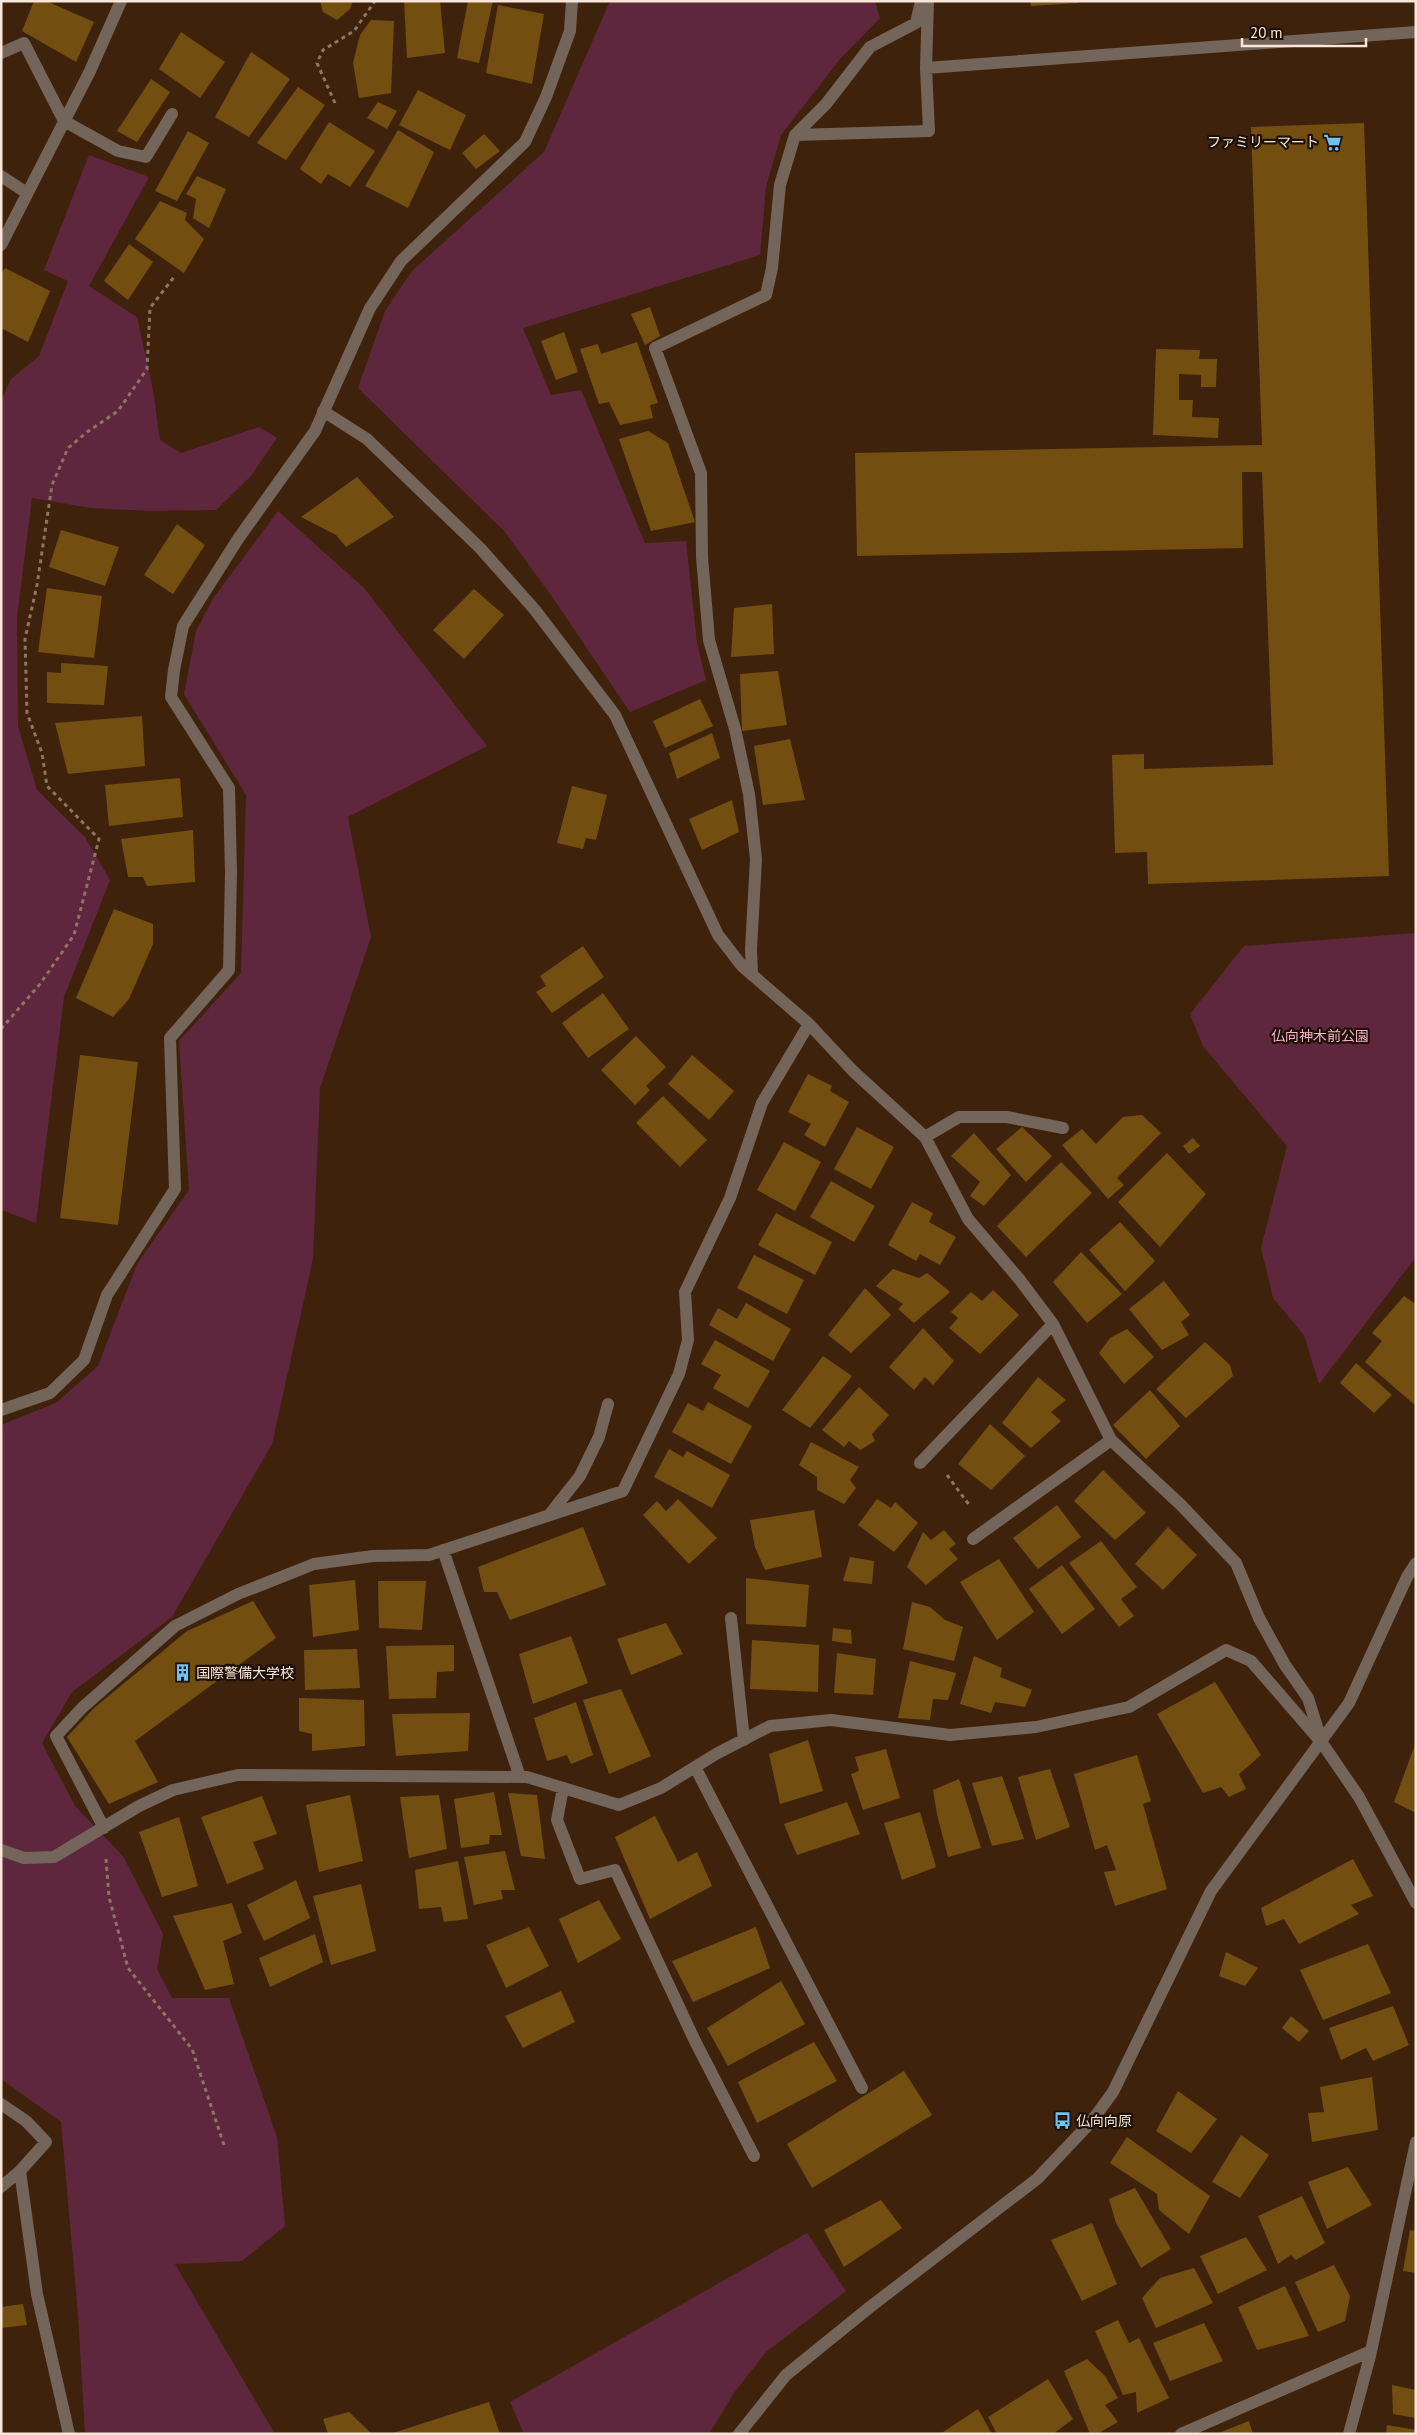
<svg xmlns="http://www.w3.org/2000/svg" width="1417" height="2435" viewBox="0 0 1417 2435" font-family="'PT Sans','Noto Sans JP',sans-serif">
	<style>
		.green { fill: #5f273e }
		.building { fill: #724f11 }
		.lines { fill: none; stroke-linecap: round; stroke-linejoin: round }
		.path { stroke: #8e7563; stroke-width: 3; stroke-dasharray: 4 4; stroke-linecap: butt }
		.minor { stroke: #74655a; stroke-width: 12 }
		.labels { text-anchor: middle; stroke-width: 4.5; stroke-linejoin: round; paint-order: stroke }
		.poi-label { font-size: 14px; fill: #fae6d9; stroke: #1d1007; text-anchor: start }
		.park-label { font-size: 14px; fill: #faaec9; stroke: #1d1007 }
	</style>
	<rect width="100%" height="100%" fill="#3f220c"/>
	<path class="green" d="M610 1H875L880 18 840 59 781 135 766 187 760 255 523 328 551 395 581 390 645 543 686 541 697 643 706 680 630 712 553 598 505 532 358 388 385 311 412 271 544 152Z
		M89 155 149 177 89 286 137 317 153 390 160 440 181 453 259 427 277 438 251 476 216 510 149 511 91 508 32 498 17 617 18 726 37 790 85 837 110 880 64 997 36 1223 1 1210V401L11 379 39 356 68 281 44 270Z
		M278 511 364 588 487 746 348 817 371 937 320 1088 313 1259 272 1444 172 1617 72 1692 42 1743 75 1806 123 1856 163 1934 157 1969 172 1998H229L277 2137 285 2226 242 2261 175 2264 275 2434H85L78 2314 61 2122 1 2079V1425L56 1403 98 1366 137 1264 189 1190 179 1041 241 973 246 795 184 694 196 631 214 597Z
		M1416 933V1257L1319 1384 1304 1335 1273 1298 1261 1248 1287 1146 1203 1046 1190 1014 1244 946Z
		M807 2233 846 2291 766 2352 734 2393 709 2434H524L510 2402Z"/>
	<path class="building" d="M34 1H46L94 22 76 62 22 31Z
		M320 1H353L350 9 337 20 323 12Z
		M404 1H440L445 53 407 58Z
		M468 1H493L479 63 457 58Z
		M1030 1H1078V3L1031 6Z
		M498 5 544 14 532 84 486 73Z
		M371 20 394 21 391 93 359 98 353 63 360 35Z
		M181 32 225 62 200 98 159 69Z
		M251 52 290 79 249 137 215 117Z
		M151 79 170 92 137 142 117 131Z
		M298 87 325 105 286 160 257 143Z
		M418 90 466 115 450 150 399 125Z
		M378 102 397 111 387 129 367 118Z
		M329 122 375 151 350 187 328 174 321 184 300 169Z
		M1364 123 1389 876 1148 884 1147 852 1115 853 1112 755 1144 754V769L1273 765 1262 472H1242L1243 548 857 556 855 453 1262 445 1251 127Z
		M398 130 434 152 408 208 365 186Z
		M188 131 209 143 177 201 155 191Z
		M484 134 500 151 476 169 462 153Z
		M197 176 226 189 209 228 193 218 196 199 186 194Z
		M160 201 187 213 185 220 204 239 184 273 135 239Z
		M129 244 153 262 128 300 104 281Z
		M5 268 50 291 28 342 1 328V274Z
		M650 307 660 336 645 345 631 314Z
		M564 332 578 372 556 380 541 341Z
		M637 342 658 403 650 405 653 418 620 425 609 402 599 404 580 349 598 344 601 354Z
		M1156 349 1200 350 1199 359H1217L1216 387H1201V375L1179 374V400H1193L1192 417 1219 418 1218 438 1153 435Z
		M648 431 668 443 695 522 651 531 619 439Z
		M357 477 394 517 346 547 336 535 301 517Z
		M177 524 205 545 173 594 144 575Z
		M61 530 119 547 105 586 49 567Z
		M47 588 102 596 94 658 38 652Z
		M474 589 504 615 464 659 433 630Z
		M772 604 774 654 731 657 734 608Z
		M61 663 108 666 104 705 47 703V672L61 673Z
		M778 671 787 725 742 731 740 674Z
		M700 699 713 726 665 748 653 721Z
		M142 716 145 766 68 774 55 723Z
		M712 733 720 758 677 779 669 753Z
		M790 739 805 800 763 805 754 746Z
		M180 778 183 817 109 826 105 785Z
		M572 786 607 795 596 840 586 838 583 849 557 843Z
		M732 800 739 832 702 850 689 819Z
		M193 830 195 882 147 886 143 877H128L121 839Z
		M114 909 153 924V944L129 999 113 1017 76 998Z
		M583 946 604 977 552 1013 536 992 546 986 540 976Z
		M603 993 629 1029 588 1058 562 1023Z
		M636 1036 666 1067 646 1086 650 1090 635 1105 601 1070Z
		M80 1055 138 1062 118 1225 60 1218Z
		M692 1055 734 1091 709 1120 668 1084Z
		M808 1074 832 1086 830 1091 849 1102 825 1147 804 1135 811 1124 788 1112Z
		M663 1096 707 1140 680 1167 636 1123Z
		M1142 1115 1161 1133 1117 1178 1124 1185 1108 1199 1062 1145 1082 1129 1096 1144 1123 1117Z
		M857 1127 894 1147 871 1189 834 1169Z
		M1022 1127 1052 1156 1026 1182 996 1149Z
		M974 1133 1011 1175 984 1206 970 1196 980 1182 951 1156Z
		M1193 1138 1200 1146 1189 1154 1183 1146Z
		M784 1142 821 1162 795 1211 757 1190Z
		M1167 1153 1206 1194 1160 1247 1118 1202Z
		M1061 1162 1092 1193 1026 1257 997 1226Z
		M831 1181 875 1206 854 1242 810 1217Z
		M912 1202 933 1213 929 1222 956 1237 940 1265 920 1254 916 1261 888 1245Z
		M776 1213 832 1242 815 1275 758 1245Z
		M1120 1222 1155 1261 1125 1291 1089 1250Z
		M1081 1252 1122 1294 1087 1323 1053 1282Z
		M754 1255 804 1280 787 1314 737 1288Z
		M893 1269 919 1278 927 1273 950 1292 914 1323 898 1309 903 1304 876 1286Z
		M1164 1281 1190 1315 1181 1322 1189 1335 1162 1350 1129 1309Z
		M865 1288 891 1315 851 1353 828 1335Z
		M993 1290 1019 1315 980 1354 949 1328 958 1318 951 1312 971 1292 982 1301Z
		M1404 1296 1414 1303 1416 1301V1406L1365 1362 1382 1341 1372 1333Z
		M746 1303 791 1329 773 1361 709 1325 718 1308 737 1319Z
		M923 1328 954 1361 933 1385 925 1377 914 1390 889 1367Z
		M1127 1329 1154 1357 1124 1384 1099 1353 1110 1338Z
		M715 1340 770 1371 748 1408 713 1388 721 1375 701 1364Z
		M1205 1342 1230 1365 1233 1376 1186 1418 1156 1389Z
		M823 1356 852 1376 810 1428 782 1410Z
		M1356 1363 1392 1395 1374 1413 1340 1383Z
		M1038 1377 1066 1400 1051 1412 1061 1421 1031 1448 1002 1423Z
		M859 1387 889 1415 872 1434 875 1441 860 1450 849 1441 844 1447 822 1430Z
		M1150 1390 1180 1426 1146 1459 1113 1425Z
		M708 1402 752 1426 731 1464 672 1432 688 1403 703 1411Z
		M990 1424 1025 1456 991 1490 958 1464Z
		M811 1442 859 1467 850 1480 856 1488 844 1504 817 1490V1477L799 1465Z
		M669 1449 683 1457 687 1451 730 1475 712 1508 654 1477Z
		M1103 1470 1146 1513 1115 1540 1074 1501Z
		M678 1499 717 1538 689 1564 643 1515 657 1501 666 1511Z
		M877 1499 891 1508 895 1502 918 1523 894 1552 858 1525Z
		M1057 1505 1081 1537 1038 1569 1013 1538Z
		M814 1510 822 1557 765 1570 755 1547 750 1520Z
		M583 1527 606 1585 510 1620 497 1592H484L478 1567Z
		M1168 1527 1197 1555 1163 1590 1135 1564Z
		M944 1530 956 1544 949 1549 958 1559 926 1585 907 1567 923 1532 931 1540Z
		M1101 1541 1137 1587 1121 1599 1134 1616 1119 1627 1069 1563Z
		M850 1557 874 1561 872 1584 843 1581Z
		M999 1559 1034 1612 997 1640 960 1582Z
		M1062 1565 1095 1609 1062 1634 1029 1589Z
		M746 1578 809 1585 806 1627 746 1624Z
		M355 1580 359 1630 313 1637 309 1585Z
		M378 1581H426L422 1630 379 1628Z
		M253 1601 276 1638 135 1741 158 1782 109 1804 67 1737 93 1709 187 1631Z
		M912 1602 930 1607 945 1620 963 1627 954 1661 903 1649Z
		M666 1623 683 1654 631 1675 617 1639Z
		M833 1628 851 1630 852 1644 832 1641Z
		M571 1636 588 1683 533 1704 519 1654Z
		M752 1640 819 1645 818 1692 750 1689Z
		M454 1645V1671L437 1672 436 1698 389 1699 386 1646Z
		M357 1649 360 1688 305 1690 304 1650Z
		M837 1653 876 1659 873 1695 834 1693Z
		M974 1656 1002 1668 1000 1677 1032 1690 1025 1707 995 1702 991 1713 960 1704Z
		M910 1661 956 1673 948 1700 933 1699 930 1720 898 1718Z
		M1215 1682 1261 1755 1239 1774 1246 1789 1229 1797 1221 1787 1203 1793 1157 1714Z
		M621 1689 651 1756 609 1774 583 1700Z
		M299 1698 364 1700 365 1746 312 1751V1734L299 1731Z
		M576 1702 593 1755 571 1764 567 1755 547 1761 534 1718Z
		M470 1713 468 1751 396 1756 392 1714Z
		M808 1740 823 1791 780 1804 769 1754Z
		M1416 1742V1813L1394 1802Z
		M886 1749 900 1798 863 1810 851 1774 859 1771 855 1757Z
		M1137 1755 1151 1801 1143 1804 1167 1889 1115 1906 1104 1872 1116 1870 1107 1845 1095 1850 1074 1774Z
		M1050 1769 1070 1827 1036 1840 1018 1777Z
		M1002 1776 1024 1839 992 1846 972 1783Z
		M959 1779 981 1848 948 1857 937 1814 933 1790Z
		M494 1792 502 1835H490L489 1844 461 1848 454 1799Z
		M508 1793 537 1795 545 1859 521 1856Z
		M350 1795 363 1861 319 1872 306 1805Z
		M439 1795 447 1849 409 1858 400 1797Z
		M262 1796 277 1834 253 1842 264 1869 227 1884 201 1817Z
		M847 1802 860 1834 797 1855 784 1824Z
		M920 1812 936 1867 902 1880 884 1823Z
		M655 1816 678 1862 697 1852 712 1886 650 1919 615 1837Z
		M179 1817 198 1886 162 1897 139 1832Z
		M505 1851 515 1890H501L503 1899 474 1905 464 1857Z
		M1353 1859 1373 1896 1351 1905 1359 1914 1299 1944 1284 1919 1266 1926 1261 1908Z
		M458 1861 468 1919 444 1922 441 1907 419 1909 415 1870Z
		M296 1880 310 1918 264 1941 247 1905Z
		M361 1884 376 1951 331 1965 313 1896Z
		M599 1900 621 1939 578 1963 559 1919Z
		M232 1903 242 1933 223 1941 234 1984 205 1990 173 1916Z
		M529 1927 549 1966 506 1988 486 1945Z
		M756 1927 770 1968 693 2002 672 1961Z
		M315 1934 323 1962 270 1987 259 1958Z
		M1368 1944 1391 1993 1323 2020 1300 1970Z
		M1226 1952 1258 1968 1245 1986 1219 1976Z
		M781 1981 805 2024 728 2066 707 2028Z
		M561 1991 575 2022 523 2048 505 2016Z
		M1393 2006 1409 2045 1373 2061 1366 2048 1341 2060 1329 2028Z
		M1291 2016 1309 2031 1299 2042 1282 2028Z
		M814 2042 837 2081 757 2123 738 2082Z
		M904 2071 932 2115 812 2188 787 2144Z
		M1372 2077 1378 2130 1312 2142 1308 2113 1324 2112 1320 2087Z
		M1178 2091 1217 2119 1191 2153 1156 2131Z
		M1241 2135 1269 2155 1240 2198 1212 2182Z
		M1127 2137 1210 2196 1189 2234 1159 2210 1157 2194 1110 2163Z
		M1348 2167 1372 2205 1327 2229 1308 2182Z
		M1135 2188 1171 2249 1141 2268 1116 2223 1109 2199Z
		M1302 2196 1325 2243 1296 2260 1291 2255 1278 2264 1258 2216Z
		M881 2200 902 2228 844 2267 824 2230Z
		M1092 2223 1117 2284 1082 2301 1051 2240Z
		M1410 2230 1416 2231V2273L1403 2271Z
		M1246 2237 1267 2270 1218 2294 1200 2256Z
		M1334 2265 1350 2296 1345 2321 1318 2332 1295 2282Z
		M1194 2268 1213 2303 1156 2328 1142 2298 1160 2278Z
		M1285 2286 1309 2336 1257 2350 1238 2307Z
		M23 2304 27 2325 1 2328V2307Z
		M1118 2320 1129 2343 1139 2338 1169 2398 1137 2413 1136 2392 1123 2395 1095 2331Z
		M1204 2323 1223 2361 1170 2381 1153 2343Z
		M1087 2359 1105 2376 1118 2398 1105 2405 1118 2422 1097 2434H1090L1064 2371Z
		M1048 2379 1073 2419 1053 2434H997L988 2417Z
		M1392 2385 1416 2390V2418L1393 2414Z
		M489 2402 500 2434H393V2433Z
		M978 2409 992 2434H940Z
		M349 2412 372 2434H328L323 2419Z
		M1249 2421 1253 2434H1216Z
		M1387 2425 1416 2430V2434H1386Z"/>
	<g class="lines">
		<path class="path" d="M335 103 317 63 323 50 354 31 375 1
			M1 1029 40 984 74 935 99 839 47 786 42 753 27 713 25 639 37 585 52 485 68 448 87 432 118 411 147 369 150 308 174 277
			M947 1475 970 1506
			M106 1859 109 1897 128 1968 192 2049 224 2145"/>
		<path class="minor" d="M1 53 24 43 64 121 118 151 146 157 172 114
			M926 68 1416 32
			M795 135 929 131 926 68 928 1
			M1 176 27 193
			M1 245 90 71 121 1
			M323 411 367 439 480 548 535 610 615 715 718 935 742 966 809 1024 853 1071 925 1137 968 1219 1020 1280 1053 1324 1111 1440 1181 1505 1236 1563 1259 1618 1285 1665 1308 1698 1322 1743
			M752 975 751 949 756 859 749 794 735 729 709 640 702 557 701 473 655 348 766 295 772 268 780 185 795 135 826 104 870 47 916 23 921 1
			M925 1137 959 1117H1007L1063 1128
			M1 1410 50 1393 84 1360 107 1295 175 1189 170 1038 229 970 231 873 229 788 171 697 174 670 183 626 238 539 315 431 370 308 401 261 525 142 546 97 570 31 572 1
			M920 1463 1053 1324
			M550 1514 580 1476 599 1437 608 1404
			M973 1539 1111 1440
			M443 1550 520 1777
			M731 1618 744 1740
			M695 1767 862 2088
			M563 1788 557 1820 580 1879 615 1870 694 2039 754 2156
			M104 1828 56 1736 82 1708 175 1626 238 1594 314 1564 373 1556 429 1555 623 1491 679 1374 688 1340 685 1292 730 1198 762 1103 809 1024
			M1 1850 24 1858 54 1857 139 1806 173 1790 238 1775 527 1777 619 1805 661 1788 716 1754 770 1726 831 1720 950 1735 1036 1727 1129 1707 1226 1650 1251 1661 1322 1743 1359 1797 1416 1903
			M1 2104 26 2121 46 2142 20 2171 37 2294 69 2434
			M1 2187 20 2171
			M739 2434 786 2375 870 2307 1037 2179 1091 2122 1113 2092 1211 1891 1349 1703 1407 1577 1416 1563
			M1181 2434 1371 2351
			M1349 2434 1370 2356 1416 2142"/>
	</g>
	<defs>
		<symbol id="supermarket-bare" viewBox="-9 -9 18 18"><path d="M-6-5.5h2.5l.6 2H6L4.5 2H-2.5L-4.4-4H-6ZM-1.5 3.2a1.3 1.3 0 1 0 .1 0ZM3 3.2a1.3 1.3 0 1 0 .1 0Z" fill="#6ec2f3" stroke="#1d1007" stroke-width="2.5" paint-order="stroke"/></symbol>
		<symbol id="building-bare" viewBox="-9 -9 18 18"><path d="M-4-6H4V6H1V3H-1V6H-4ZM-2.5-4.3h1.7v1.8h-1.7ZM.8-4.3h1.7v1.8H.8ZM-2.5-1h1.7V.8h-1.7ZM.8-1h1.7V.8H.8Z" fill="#6ec2f3" stroke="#1d1007" stroke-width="2.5" paint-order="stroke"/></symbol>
		<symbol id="bus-bare" viewBox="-9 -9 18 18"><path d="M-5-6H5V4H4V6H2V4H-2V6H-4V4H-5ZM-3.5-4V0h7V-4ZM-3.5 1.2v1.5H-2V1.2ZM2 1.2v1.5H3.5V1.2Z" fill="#6ec2f3" stroke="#1d1007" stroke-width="2.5" paint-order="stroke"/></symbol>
	</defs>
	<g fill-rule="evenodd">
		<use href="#supermarket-bare" x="1320" y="130" width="25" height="25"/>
		<use href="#building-bare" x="170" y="1660" width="25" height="25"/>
		<use href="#bus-bare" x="1050" y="2108" width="25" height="25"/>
	</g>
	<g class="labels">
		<g class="poi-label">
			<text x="1319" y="147" text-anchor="end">ファミリーマート</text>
			<text x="196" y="1678">国際警備大学校</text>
			<text x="1076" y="2126">仏向向原</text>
		</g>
		<g class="park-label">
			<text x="1320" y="1041">仏向神木前公園</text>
		</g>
	</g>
	<rect width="1417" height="2435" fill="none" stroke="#fae6d9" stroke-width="5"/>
	<path d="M1242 38v8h124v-8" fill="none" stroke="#fae6d9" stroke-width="2.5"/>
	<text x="1250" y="38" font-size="15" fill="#fae6d9" stroke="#1d1007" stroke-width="4" paint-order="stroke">20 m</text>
</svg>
